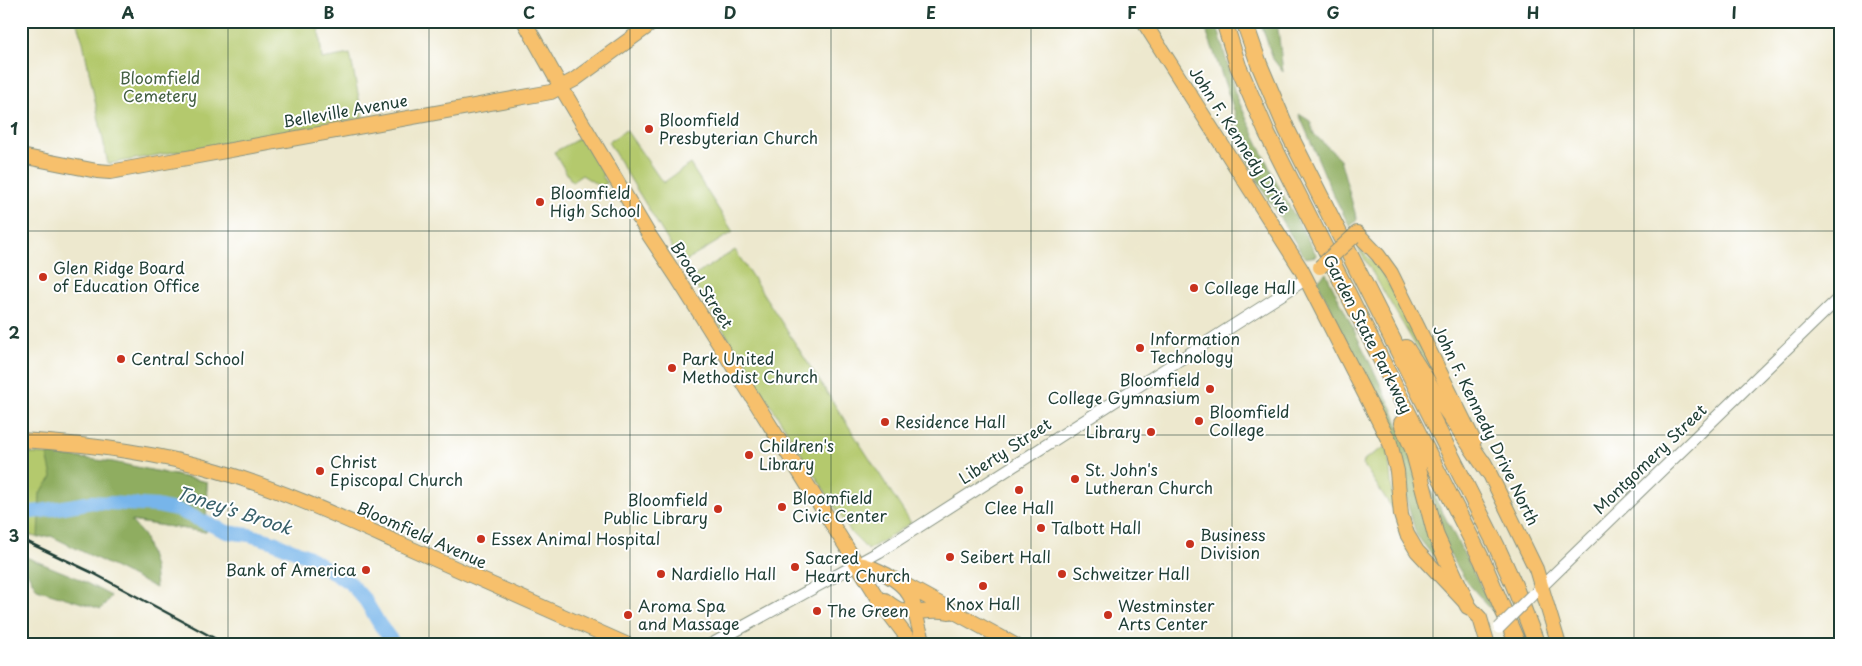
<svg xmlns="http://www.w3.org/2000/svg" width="1862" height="666" viewBox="0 0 1862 666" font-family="'Playpen Sans',sans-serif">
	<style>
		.green { fill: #b4c96d; stroke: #6a8350 }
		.forest { fill: #8fad60; stroke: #57754a }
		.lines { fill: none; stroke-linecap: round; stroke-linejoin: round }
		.river { stroke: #77b5ea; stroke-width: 14 }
		.minor-casing { stroke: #869281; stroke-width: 13 }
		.major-casing { stroke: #869281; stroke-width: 16 }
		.highway-casing { stroke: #869281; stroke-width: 18 }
		.minor { stroke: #fff; stroke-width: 11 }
		.major { stroke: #f7c06c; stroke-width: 14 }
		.highway { stroke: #f7c06c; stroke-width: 16 }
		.rail { stroke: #1f3d34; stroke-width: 2.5 }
		.minor-bridge-casing { stroke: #869281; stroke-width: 13; stroke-linecap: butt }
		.major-bridge-casing { stroke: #869281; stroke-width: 16; stroke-linecap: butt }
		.minor-bridge { stroke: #fff; stroke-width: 11 }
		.major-bridge { stroke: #f7c06c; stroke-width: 14 }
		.grid { fill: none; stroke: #1f3d34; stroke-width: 1; stroke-opacity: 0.55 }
		.poi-dot { fill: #c8321e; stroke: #fff; stroke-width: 2 }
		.labels { text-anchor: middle; stroke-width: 4; stroke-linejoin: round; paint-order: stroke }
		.park-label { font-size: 16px; fill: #446042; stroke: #fff }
		.street-label { font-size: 16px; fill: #1f3d34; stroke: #fff }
		.poi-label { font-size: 16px; fill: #1f3d34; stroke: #fff; text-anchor: start }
		.water-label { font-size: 18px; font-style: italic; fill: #39616b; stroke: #fff }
		.neatline { fill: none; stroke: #1f3d34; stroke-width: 2 }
		.grid-label { font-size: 16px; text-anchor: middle; font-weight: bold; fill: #1f3d34 }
	</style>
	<rect width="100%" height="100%" fill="#fff"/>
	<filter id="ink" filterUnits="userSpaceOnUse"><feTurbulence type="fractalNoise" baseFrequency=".02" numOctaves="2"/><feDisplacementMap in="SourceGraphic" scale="10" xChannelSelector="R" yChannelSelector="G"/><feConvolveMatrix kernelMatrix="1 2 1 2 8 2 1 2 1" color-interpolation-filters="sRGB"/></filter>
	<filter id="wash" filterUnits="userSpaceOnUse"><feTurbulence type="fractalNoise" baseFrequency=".0096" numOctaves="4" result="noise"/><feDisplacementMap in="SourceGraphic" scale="20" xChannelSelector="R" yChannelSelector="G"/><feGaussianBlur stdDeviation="1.12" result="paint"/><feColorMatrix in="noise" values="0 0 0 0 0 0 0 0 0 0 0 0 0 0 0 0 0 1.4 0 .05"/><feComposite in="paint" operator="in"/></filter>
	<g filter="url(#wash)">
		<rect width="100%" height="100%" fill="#ede8ce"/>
		<path class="green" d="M76 21H318L322 59 350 54 363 118 108 164 83 42Z
			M626 130 663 183 690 164 733 232 686 261 679 259 608 142Z
			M582 137 604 175 602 176 607 183 601 187 582 175 572 182 554 152Z
			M1358 248 1381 269 1446 397Z
			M735 250 911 523 868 550 852 534 693 282 694 276Z
			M1385 447 1388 450 1394 511 1363 464 1365 459Z
			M21 453C86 456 144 468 207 482L206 532 130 521 38 538 21 532Z"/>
		<path class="forest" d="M1203 21H1216L1235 93 1276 182 1317 256 1305 258 1265 194 1247 159 1235 113Z
			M1260 21H1277L1283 72 1273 59Z
			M1299 114 1310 121 1314 134 1340 159 1357 220 1350 227 1333 194Z
			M1326 273 1392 408 1409 451 1450 576 1416 535 1406 498 1400 449 1374 390 1341 331 1317 281Z
			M47 454 113 462 207 482 206 532 131 521 144 536 154 567 156 588 51 536 38 538 40 493 52 477Z
			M1430 488 1495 614 1467 582 1444 545Z
			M21 555 75 577 111 596 101 609 37 589 21 562Z"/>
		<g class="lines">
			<path class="river" d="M21 513 41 511 92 502 157 506 180 511 227 532 249 535 271 541 307 556 350 583 365 600 380 625 395 645"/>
		</g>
	</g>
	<g filter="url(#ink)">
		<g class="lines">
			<defs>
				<path id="minor" d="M1537 591 1841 296
					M710 645 879 552 1306 279"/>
				<path id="major" d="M524 21 561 87 649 235 677 277 884 607 913 645
					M1143 21 1301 269 1390 443 1397 471 1401 515 1407 534 1417 551 1480 618 1488 645
					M21 156 97 171 110 172 551 92 574 80 655 21
					M1354 236 1357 233 1378 255 1391 273 1474 441
					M21 440C87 444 155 452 218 471 279 489 336 515 394 541 472 575 550 610 628 645
					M1484 462 1536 569 1559 645
					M857 564C868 565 877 570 887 575 924 596 909 614 926 645
					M898 581 1015 645
					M885 600C912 623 921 606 949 612"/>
				<path id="highway" d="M1224 21 1238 66 1267 133 1482 560 1518 645
					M1244 21 1259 64 1287 130 1496 545 1514 585 1537 645
					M1406 348 1434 392 1488 471
					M1402 423 1413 449 1436 536 1468 606"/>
			</defs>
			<use href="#minor" class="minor-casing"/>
			<use href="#major" class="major-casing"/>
			<use href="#highway" class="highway-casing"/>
			<use href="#minor" class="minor"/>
			<use href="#major" class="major"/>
			<use href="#highway" class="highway"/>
			<path class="rail" d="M21 539 93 573 227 645"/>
			<defs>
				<path id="minor-bridge" d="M1499 628 1532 595"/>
				<path id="major-bridge" d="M1320 267 1354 236"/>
			</defs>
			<use href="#minor-bridge" class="minor-bridge-casing"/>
			<use href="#major-bridge" class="major-bridge-casing"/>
			<use href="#minor-bridge" class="minor-bridge"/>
			<use href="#major-bridge" class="major-bridge"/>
		</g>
	</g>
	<path class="grid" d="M228 21V645M429 21V645M630 21V645M831 21V645M1031 21V645M1232 21V645M1433 21V645M1634 21V645M21 231H1841M21 435H1841"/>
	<g class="poi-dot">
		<circle cx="649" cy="129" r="5"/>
		<circle cx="540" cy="202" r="5"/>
		<circle cx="43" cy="277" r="5"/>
		<circle cx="1194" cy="288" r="5"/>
		<circle cx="1140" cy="348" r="5"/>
		<circle cx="121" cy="359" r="5"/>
		<circle cx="672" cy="368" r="5"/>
		<circle cx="1210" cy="389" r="5"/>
		<circle cx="1199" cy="421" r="5"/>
		<circle cx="885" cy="422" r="5"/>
		<circle cx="1151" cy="432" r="5"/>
		<circle cx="749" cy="455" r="5"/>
		<circle cx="320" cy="471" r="5"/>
		<circle cx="1075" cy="479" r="5"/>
		<circle cx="1019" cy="490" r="5"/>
		<circle cx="782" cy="507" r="5"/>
		<circle cx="718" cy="509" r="5"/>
		<circle cx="1041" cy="528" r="5"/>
		<circle cx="481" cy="539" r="5"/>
		<circle cx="1190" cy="544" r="5"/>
		<circle cx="950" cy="557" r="5"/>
		<circle cx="795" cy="567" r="5"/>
		<circle cx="366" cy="570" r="5"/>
		<circle cx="661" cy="574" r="5"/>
		<circle cx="1062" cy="574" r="5"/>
		<circle cx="983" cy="586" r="5"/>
		<circle cx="817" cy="611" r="5"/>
		<circle cx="628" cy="615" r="5"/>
		<circle cx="1108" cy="615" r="5"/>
	</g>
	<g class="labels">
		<g class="park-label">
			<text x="160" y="84">Bloomfield<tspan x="160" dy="18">Cemetery</tspan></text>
		</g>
		<g class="street-label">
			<text transform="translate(345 111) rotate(-10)" y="6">Belleville Avenue</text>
			<text transform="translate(1240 140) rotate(57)" y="6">John F. Kennedy Drive</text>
			<text transform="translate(702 285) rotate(57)" y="6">Broad Street</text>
			<text transform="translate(1368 334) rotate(63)" y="6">Garden State Parkway</text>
			<text transform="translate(1486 425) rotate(64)" y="6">John F. Kennedy Drive North</text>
			<text transform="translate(1005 451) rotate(-33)" y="6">Liberty Street</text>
			<text transform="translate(1650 459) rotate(-44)" y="6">Montgomery Street</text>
			<text transform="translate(422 535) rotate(24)" y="6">Bloomfield Avenue</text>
		</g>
		<g class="poi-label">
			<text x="659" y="126">Bloomfield<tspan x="659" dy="18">Presbyterian Church</tspan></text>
			<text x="550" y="199">Bloomfield<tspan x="550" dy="18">High School</tspan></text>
			<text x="53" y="274">Glen Ridge Board<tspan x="53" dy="18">of Education Office</tspan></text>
			<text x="1204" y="294">College Hall</text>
			<text x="1150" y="345">Information<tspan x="1150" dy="18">Technology</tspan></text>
			<text x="131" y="365">Central School</text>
			<text x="682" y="365">Park United<tspan x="682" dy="18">Methodist Church</tspan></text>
			<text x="1200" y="386" text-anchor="end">Bloomfield<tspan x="1200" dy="18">College Gymnasium</tspan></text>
			<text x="1209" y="418">Bloomfield<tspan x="1209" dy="18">College</tspan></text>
			<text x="895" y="428">Residence Hall</text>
			<text x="1141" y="438" text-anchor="end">Library</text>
			<text x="759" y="452">Children's<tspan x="759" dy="18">Library</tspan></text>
			<text x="330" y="468">Christ<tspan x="330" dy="18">Episcopal Church</tspan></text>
			<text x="1085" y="476">St. John's<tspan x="1085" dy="18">Lutheran Church</tspan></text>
			<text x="792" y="504">Bloomfield<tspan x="792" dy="18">Civic Center</tspan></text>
			<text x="708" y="506" text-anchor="end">Bloomfield<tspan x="708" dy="18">Public Library</tspan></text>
			<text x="1019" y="514" text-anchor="middle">Clee Hall</text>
			<text x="1051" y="534">Talbott Hall</text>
			<text x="1200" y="541">Business<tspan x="1200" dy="18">Division</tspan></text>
			<text x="491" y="545">Essex Animal Hospital</text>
			<text x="960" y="563">Seibert Hall</text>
			<text x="805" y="564">Sacred<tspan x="805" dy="18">Heart Church</tspan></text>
			<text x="356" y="576" text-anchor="end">Bank of America</text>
			<text x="671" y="580">Nardiello Hall</text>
			<text x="1072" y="580">Schweitzer Hall</text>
			<text x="983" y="610" text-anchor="middle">Knox Hall</text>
			<text x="638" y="612">Aroma Spa<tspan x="638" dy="18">and Massage</tspan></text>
			<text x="1118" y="612">Westminster<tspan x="1118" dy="18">Arts Center</tspan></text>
			<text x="827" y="617">The Green</text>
		</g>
		<g class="water-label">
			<text transform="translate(234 511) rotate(18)" y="6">Toney's Brook</text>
		</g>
	</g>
	<rect width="1862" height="666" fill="none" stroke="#fff" stroke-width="55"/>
	<rect x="28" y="28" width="1806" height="610" class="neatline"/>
	<g class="grid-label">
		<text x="128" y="19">A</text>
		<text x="329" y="19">B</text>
		<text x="529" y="19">C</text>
		<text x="730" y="19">D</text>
		<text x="931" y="19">E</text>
		<text x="1132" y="19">F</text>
		<text x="1333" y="19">G</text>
		<text x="1533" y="19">H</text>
		<text x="1734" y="19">I</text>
		<text x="14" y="135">1</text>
		<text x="14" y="339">2</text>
		<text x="14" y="542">3</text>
	</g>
</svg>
